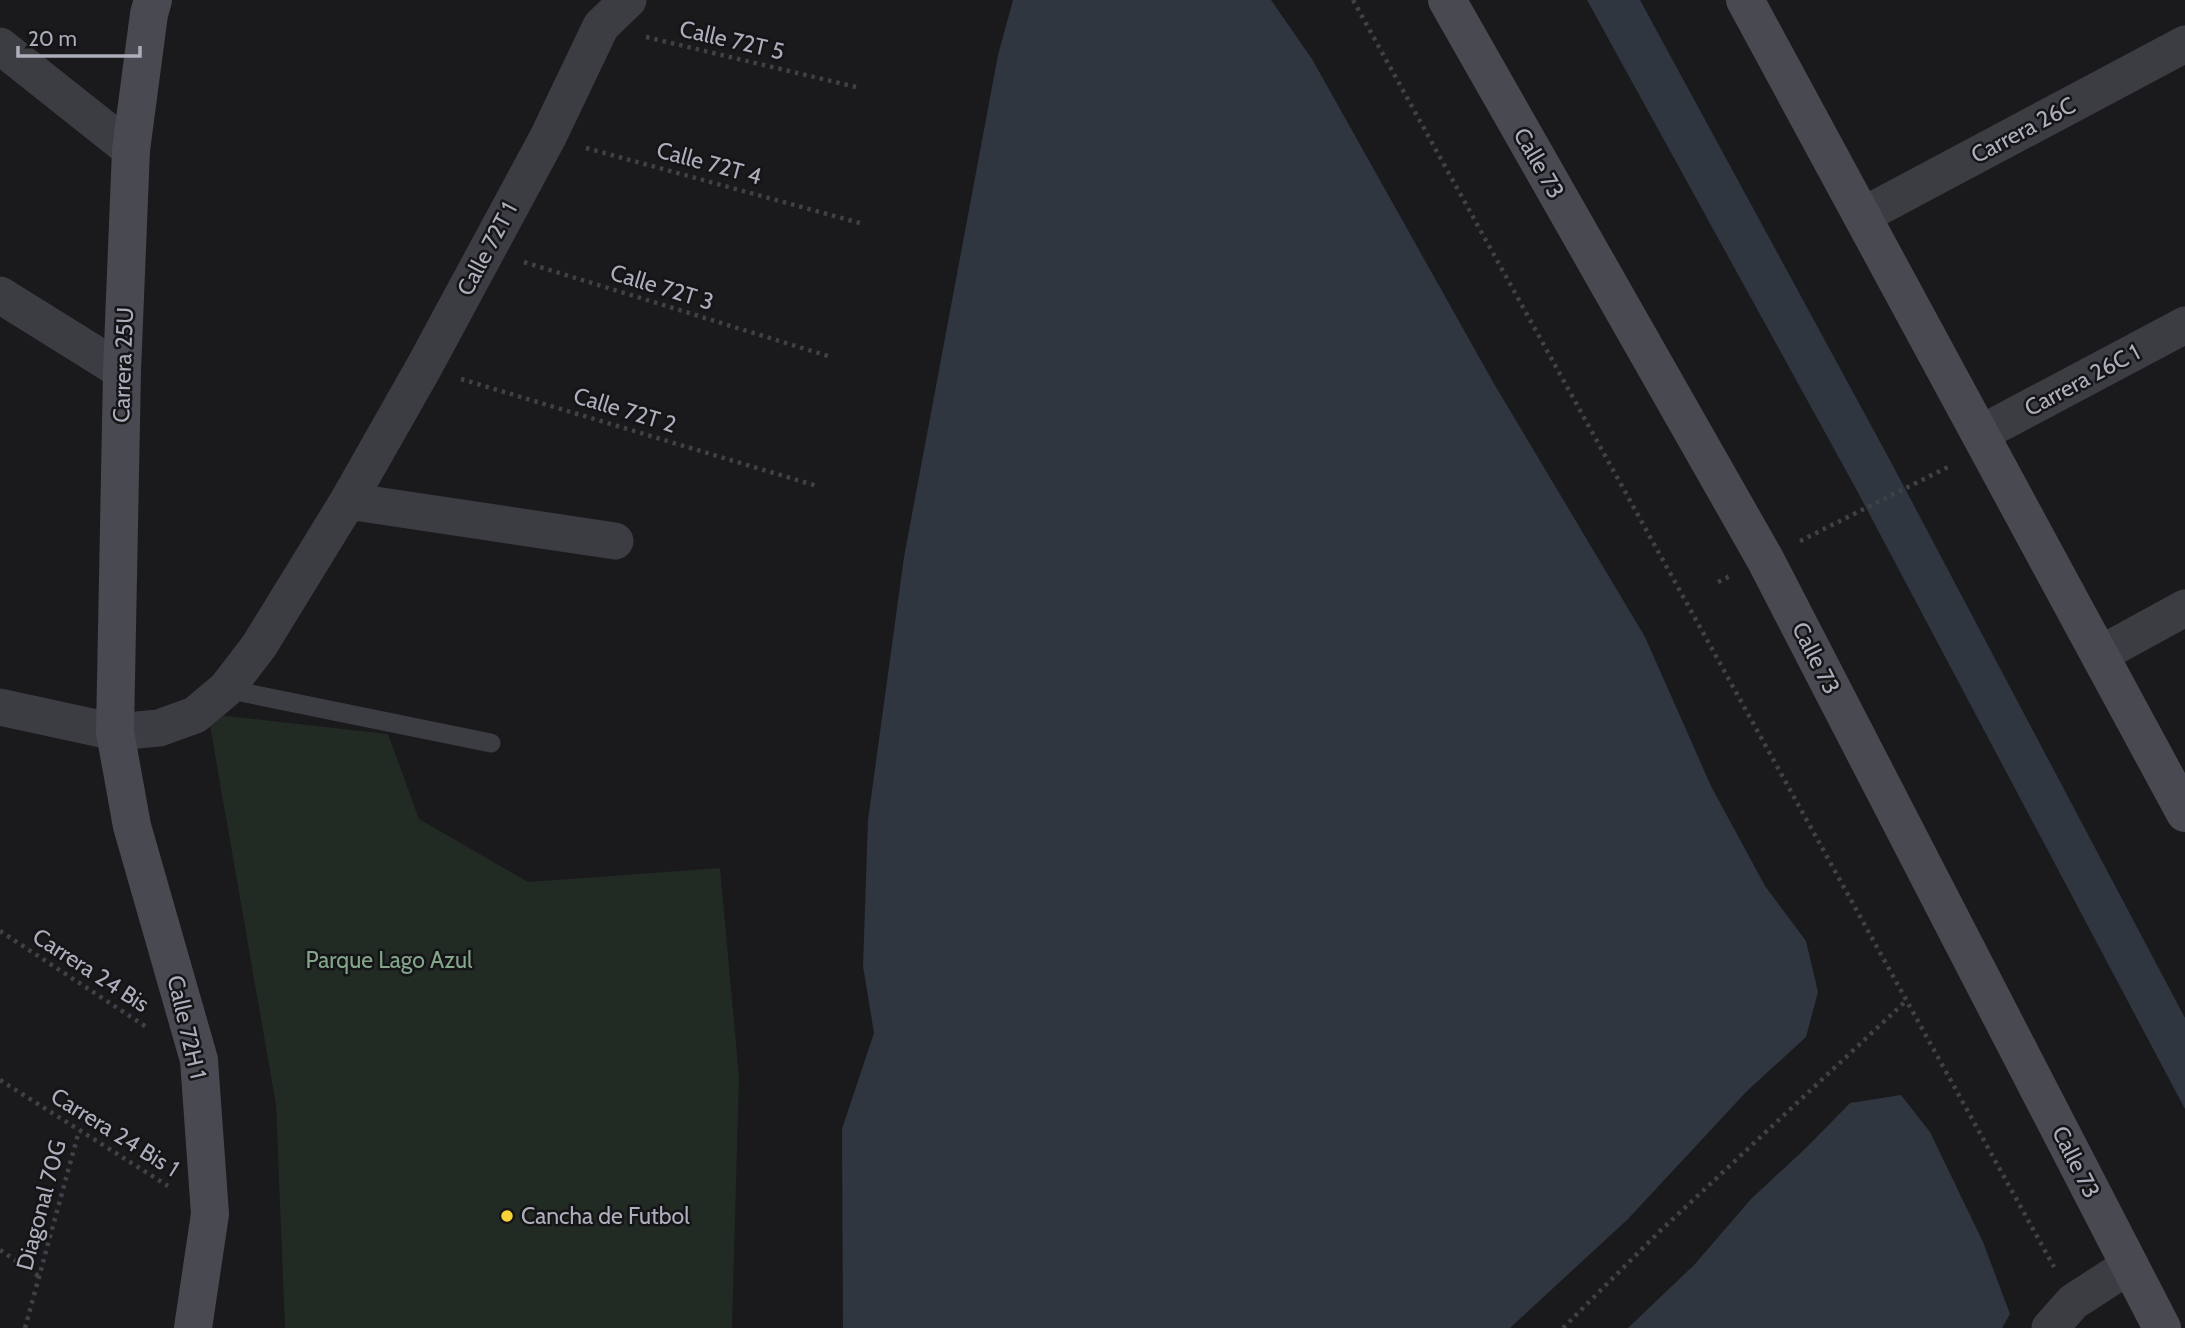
<svg xmlns="http://www.w3.org/2000/svg" width="2185" height="1328" viewBox="0 0 2185 1328" font-family="Cabin,sans-serif">
	<style>
		.green { fill: #212a23 }
		.water { fill: #2f3640 }
		.lines { fill: none; stroke-linecap: round; stroke-linejoin: round }
		.path { stroke: #404148; stroke-width: 4.5; stroke-dasharray: 3.5 5; stroke-linecap: butt }
		.lane { stroke: #3c3c43; stroke-width: 19 }
		.street { stroke: #3c3c43; stroke-width: 37 }
		.secondary { stroke: #484951; stroke-width: 38 }
		.poi-dot { fill: #f5d338; stroke: #151417; stroke-width: 2.5 }
		.labels { text-anchor: middle; stroke-width: 5; stroke-linejoin: round; paint-order: stroke }
		.street-label { font-size: 23px; fill: #acaebb; stroke: #151417 }
		.park-label { font-size: 23px; fill: #83a68a; stroke: #151417 }
		.poi-label { font-size: 23px; fill: #acaebb; stroke: #151417; text-anchor: start }
	</style>
	<rect width="100%" height="100%" fill="#1a191c"/>
	<path class="green" d="M208 714 388 734 419 819 528 882 720 868 739 1077 732 1328H285L276 1105Z"/>
	<path class="water" d="M1013 0H1271L1312 59 1493 382 1645 637 1711 786 1765 886 1806 941 1818 992 1806 1037 1747 1091 1628 1219 1510 1328H843L842 1129 874 1033 863 966 868 820 904 557 998 55Z
		M1587 0H1640L1892 464 2185 1018V1109L1855 487Z
		M1901 1095 1930 1132 1983 1242 2010 1314 2002 1328H1628L1695 1264 1751 1199 1807 1147 1850 1103Z"/>
	<g class="lines">
		<path class="path" d="M1353 0 2054 1267
			M646 37 856 87
			M586 148 860 223
			M524 262 828 356
			M461 379 817 486
			M1800 541 1952 465
			M1718 582 1730 576
			M0 931 148 1028
			M0 1080 168 1186
			M0 1250 40 1277
			M25 1328 79 1131
			M1563 1328 1660 1231 1907 1000"/>
		<path class="lane" d="M226 689 491 743"/>
		<path class="street" d="M0 46 131 150
			M1862 216 2185 44
			M0 295 122 371
			M1980 434 2185 325
			M348 501 615 541
			M2099 655 2185 608
			M0 707 115 732 159 728 195 715 226 689 259 646 348 501 424 367 548 137 601 26 628 0
			M2050 1328 2073 1302 2130 1265"/>
		<path class="secondary" d="M153 0 149 14 131 150 122 371 115 732 132 826 199 1060 210 1214 193 1328
			M1447 0 1765 559 2162 1328
			M1745 0 2185 813"/>
	</g>
	<circle class="poi-dot" cx="507" cy="1216" r="7"/>
	<g class="labels">
		<g class="street-label">
			<text transform="translate(732 40) rotate(13)" y="8">Calle 72T 5</text>
			<text transform="translate(2023 130) rotate(-28)" y="8">Carrera 26C</text>
			<text transform="translate(709 163) rotate(15)" y="8">Calle 72T 4</text>
			<text transform="translate(1539 163) rotate(60)" y="8">Calle 73</text>
			<text transform="translate(487 249) rotate(-62)" y="8">Calle 72T 1</text>
			<text transform="translate(662 287) rotate(17)" y="8">Calle 72T 3</text>
			<text transform="translate(123 365) rotate(-88)" y="8">Carrera 25U</text>
			<text transform="translate(2082 380) rotate(-28)" y="8">Carrera 26C 1</text>
			<text transform="translate(625 410) rotate(17)" y="8">Calle 72T 2</text>
			<text transform="translate(1816 658) rotate(63)" y="8">Calle 73</text>
			<text transform="translate(91 970) rotate(33)" y="8">Carrera 24 Bis</text>
			<text transform="translate(187 1027) rotate(77)" y="8">Calle 72H 1</text>
			<text transform="translate(115 1132) rotate(32)" y="8">Carrera 24 Bis 1</text>
			<text transform="translate(2076 1162) rotate(63)" y="8">Calle 73</text>
			<text transform="translate(41 1205) rotate(-75)" y="8">Diagonal 70G</text>
		</g>
		<g class="park-label">
			<text x="389" y="968">Parque Lago Azul</text>
		</g>
		<g class="poi-label">
			<text x="521" y="1224">Cancha de Futbol</text>
		</g>
	</g>
	<path d="M18 46v10h122v-10" fill="none" stroke="#acaebb" stroke-width="3.5"/>
	<text x="28" y="46" font-size="21" fill="#acaebb" stroke="#151417" stroke-width="5" paint-order="stroke">20 m</text>
</svg>
